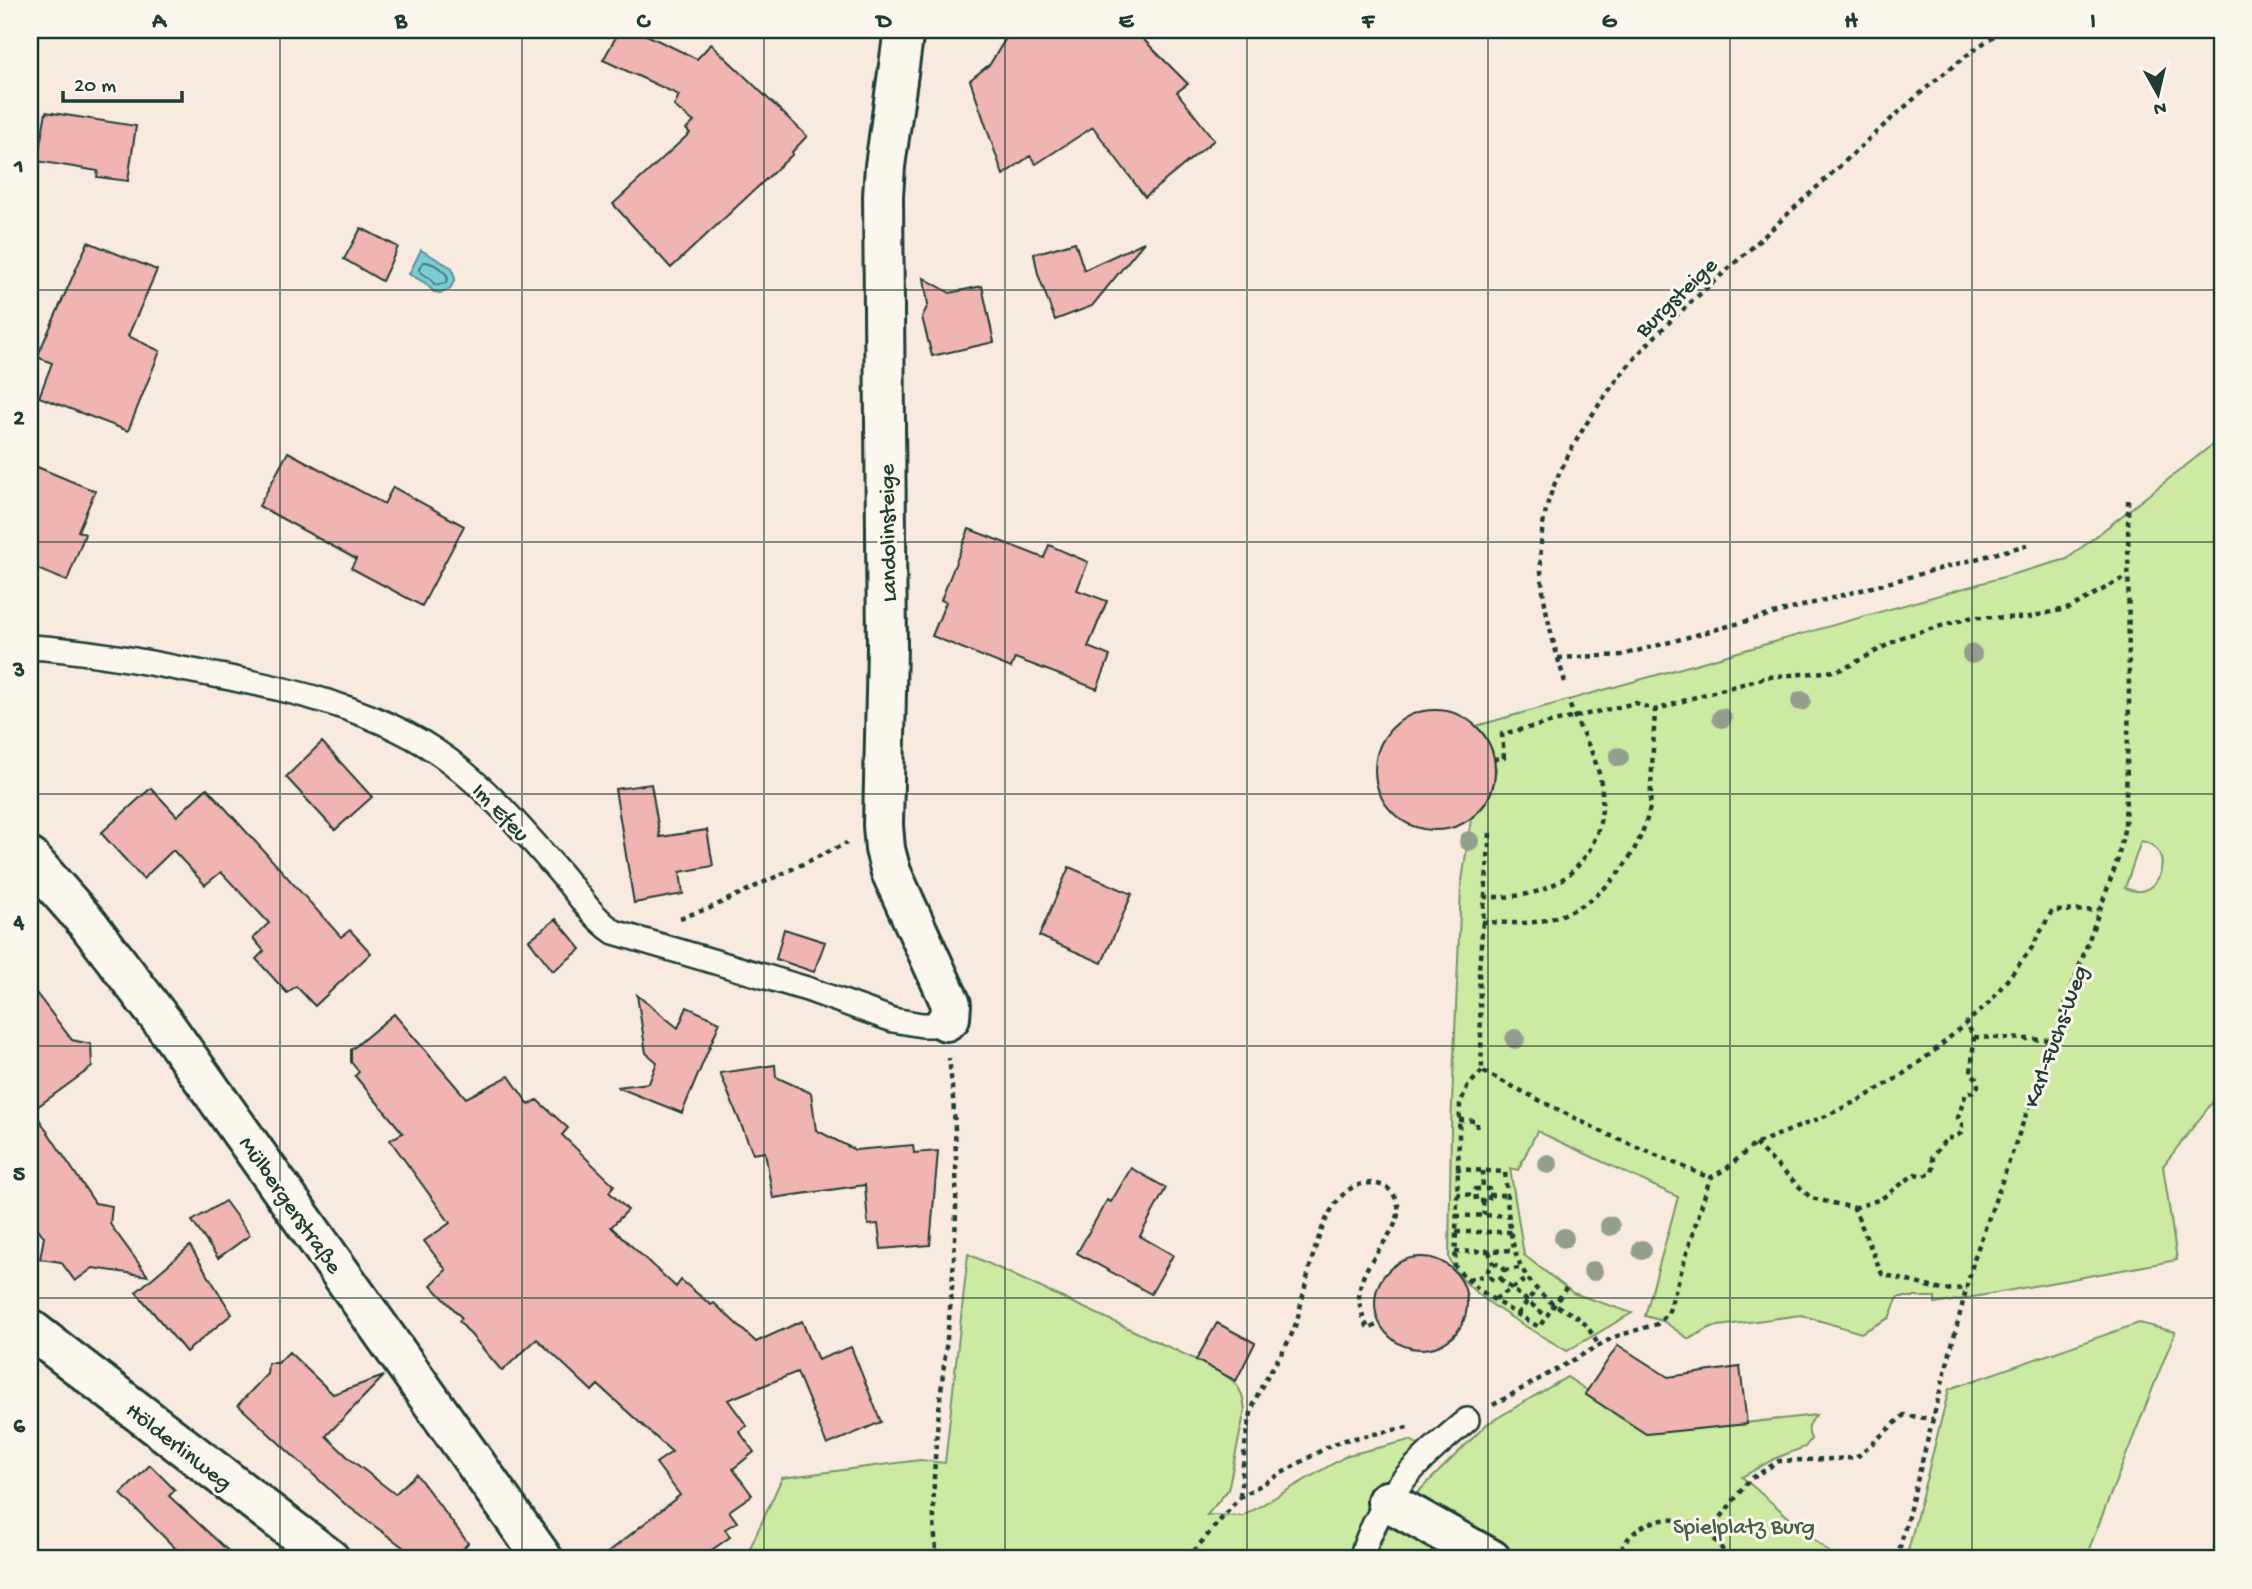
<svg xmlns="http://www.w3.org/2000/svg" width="2252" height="1589" viewBox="0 0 2252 1589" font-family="'Gochi Hand',sans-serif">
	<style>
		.green { fill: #cceaa1; stroke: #76946a; stroke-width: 2; fill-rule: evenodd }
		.water { fill: #7cccd5; stroke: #579395; stroke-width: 2 }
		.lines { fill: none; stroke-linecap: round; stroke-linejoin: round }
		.shore { stroke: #447674; stroke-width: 2 }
		.building { fill: #f0b4b2; stroke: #1f3d34; stroke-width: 2 }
		.lane-casing { stroke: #1f3d34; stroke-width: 28 }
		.street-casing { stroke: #1f3d34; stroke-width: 44 }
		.secondary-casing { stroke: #1f3d34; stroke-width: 44 }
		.path { stroke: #1f3d34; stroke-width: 4.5; stroke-dasharray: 5 5; stroke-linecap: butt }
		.lane { stroke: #fbf7ec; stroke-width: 23 }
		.street { stroke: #fbf7ec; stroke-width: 38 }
		.secondary { stroke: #fbf7ec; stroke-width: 38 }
		.tree { fill: #949e8e }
		.grid { fill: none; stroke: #1f3d34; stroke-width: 2; stroke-opacity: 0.55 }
		.labels { text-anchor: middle; stroke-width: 6; stroke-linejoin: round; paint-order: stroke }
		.street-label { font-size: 23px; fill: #1f3d34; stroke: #fbf7ec }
		.park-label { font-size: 23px; fill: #42604a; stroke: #fbf7ec }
		.neatline { fill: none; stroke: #1f3d34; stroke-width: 2.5 }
		.grid-label { font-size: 23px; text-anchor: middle; font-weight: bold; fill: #1f3d34 }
	</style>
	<rect width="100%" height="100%" fill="#f9eae0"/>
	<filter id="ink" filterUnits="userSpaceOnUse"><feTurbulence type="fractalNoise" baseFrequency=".0143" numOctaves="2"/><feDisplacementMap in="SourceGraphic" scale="14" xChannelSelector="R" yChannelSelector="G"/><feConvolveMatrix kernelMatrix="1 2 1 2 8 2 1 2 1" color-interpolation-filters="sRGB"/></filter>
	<g filter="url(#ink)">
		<path class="green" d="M2222 437V1090L2163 1166 2177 1260 1935 1304V1297H1898L1889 1318 1861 1333 1801 1315 1711 1327 1689 1339 1663 1321 1645 1316 1678 1197 1537 1131 1518 1170 1510 1168 1524 1255 1573 1293 1632 1313 1567 1351C1534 1330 1462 1295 1449 1258L1451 1128 1461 888 1471 819 1485 805 1493 788 1496 769 1492 750 1483 733 1476 726 2067 559ZM2141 841C2179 848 2159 905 2125 888Z
			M968 1254 1201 1362C1225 1375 1243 1380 1245 1410L1228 1490 1207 1515 1243 1516 1348 1455 1410 1440 1419 1445 1352 1543 1380 1545 1389 1525 1414 1496 1487 1424 1567 1377 1588 1391 1586 1395 1646 1434 1816 1415C1809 1424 1806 1428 1811 1439L1805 1447 1776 1458 1742 1477 1837 1559H745L782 1478 920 1460 945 1463Z
			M2139 1323 2175 1332 2085 1559H1906L1949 1389Z"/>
		<path class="water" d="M421 250 452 268 455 279 450 289 440 293 434 292 425 283 409 274Z"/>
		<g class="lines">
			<path class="shore" d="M423 262C431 261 445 270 448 278L446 283 435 285 430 278 421 273 419 269Z"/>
		</g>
		<path class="building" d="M620 30H636L697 59 711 44 807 136 792 152 793 154 671 268 613 204 690 133 686 129 694 122 674 106 679 95 603 60Z
			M1011 30H1134L1188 84 1177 92 1214 140 1145 197 1093 127 1036 164 1030 156 1003 175 970 80 990 64Z
			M46 112 136 126 128 181 97 177 98 171 37 161Z
			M361 228 398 247 382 281 344 259Z
			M88 242 157 270 128 336 160 351 128 431 39 397 52 363 37 357Z
			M1075 242 1084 270 1144 242 1092 306 1055 320 1038 274 1034 254Z
			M924 278 950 293 982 286 994 342 932 356 922 317 928 305Z
			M288 452 384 504 393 487 464 526 422 606 351 568 356 559 259 506Z
			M30 464 95 491 78 531 85 534 67 581 30 566Z
			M969 529 1044 558 1049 545 1088 562 1077 590 1107 601 1088 647 1110 656 1097 689 1015 658 1011 668 932 636 946 602 941 600Z
			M1375 770a60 60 0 1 1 120 0a60 60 0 1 1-120 0Z
			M322 742 372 797 335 830 286 777Z
			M651 784 660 837 707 830 713 866 680 872 683 894 634 903 615 789Z
			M151 788 177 816 207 788 341 937 350 930 371 953 315 1006 296 986 287 993 256 959 264 951 253 938 269 923 221 872 205 885 173 850 143 879 101 833Z
			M1069 867 1132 894 1102 963 1039 936Z
			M556 919 581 949 553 971 529 940Z
			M784 929 825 942 814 972 776 959Z
			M30 985 72 1040 91 1044 92 1067 33 1110 95 1203 112 1206 110 1224 148 1276 93 1268 75 1281 61 1262 40 1259 44 1237 30 1218Z
			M637 995 678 1028 687 1007 720 1022 682 1113 617 1087 649 1083 657 1062 646 1053Z
			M394 1014 466 1098 509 1076 529 1105 537 1100 568 1128 562 1135 614 1185 609 1192 628 1210 611 1227 676 1287 681 1280 711 1305 714 1303 756 1342 802 1321 818 1360 851 1347 881 1422 827 1445 797 1372 728 1400 747 1426 739 1431 754 1452 733 1469 752 1495 729 1511 737 1522 725 1529 730 1537 699 1559H600L680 1495 656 1463 672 1452 598 1385 592 1391 537 1339 502 1371 459 1321 462 1318 431 1285 446 1270 424 1241 450 1223 390 1140 403 1133 355 1076 359 1072 351 1062V1050Z
			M775 1065 776 1077 811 1093 816 1130 855 1150 913 1145 914 1153 938 1151 930 1245 881 1249 878 1224 868 1225 865 1185 773 1198 765 1152 753 1154 720 1073Z
			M1131 1168 1166 1188 1140 1236 1173 1255 1151 1294 1077 1253 1107 1200 1111 1202Z
			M225 1201 250 1235 218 1258 192 1221Z
			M190 1246 232 1314 186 1352 136 1292Z
			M1375 1303a46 46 0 1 1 92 0a46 46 0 1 1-92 0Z
			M1217 1323 1255 1343 1236 1381 1196 1360Z
			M1618 1345 1668 1377 1740 1367 1747 1424 1646 1434 1585 1394Z
			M289 1352 333 1394 384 1376 326 1436 350 1459 395 1494 416 1474 468 1543 455 1559H419L345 1504 238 1405 267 1374 268 1363H278Z
			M150 1465 175 1490 169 1496 237 1559H186L121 1494Z"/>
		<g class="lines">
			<defs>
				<path id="lane" d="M30 647C81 650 131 659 182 669 275 686 388 707 462 771 498 801 530 838 561 874 579 895 591 916 614 932L807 989 893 1020 922 1025H932L946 1021
					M1361 1559C1379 1495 1418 1461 1467 1420"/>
				<path id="street" d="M904 30 885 166 883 196 887 648 883 825 885 849 891 872 951 1004 950 1018 946 1021
					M30 1329 330 1559
					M1387 1501 1491 1559"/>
				<path id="secondary" d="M30 858 89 925 165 1025 543 1559"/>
			</defs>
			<use href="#lane" class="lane-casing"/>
			<use href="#street" class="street-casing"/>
			<use href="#secondary" class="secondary-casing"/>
			<path class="path" d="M1558 658 1622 655 2027 545
				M1565 682C1548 626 1532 568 1546 510 1556 468 1593 410 1620 376 1659 326 1713 284 1760 240 1797 205 1835 171 1872 136 1915 98 1955 61 2003 30
				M1494 759 1504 758 1502 734 1631 704 1636 703 1655 710 1699 696 1768 677 1836 671 1847 667 1902 637 1973 617 2025 618 2070 608 2127 576
				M1490 833 1479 970 1482 1071 1602 1132 1710 1178
				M1484 897C1500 897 1516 897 1532 893 1588 878 1613 823 1598 770 1591 745 1576 724 1568 700
				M680 918 710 908 847 843
				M1482 922C1501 922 1522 925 1541 921 1598 910 1638 861 1650 807L1655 710
				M1974 1037 2053 1040
				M1482 1071 1467 1087 1460 1104 1455 1266C1475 1292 1511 1310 1539 1327L1566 1288
				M1459 1120 1477 1121V1129
				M1755 1144 1811 1198 1854 1208 1882 1274 1942 1290 1967 1288
				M1456 1169 1505 1172C1510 1225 1506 1268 1552 1303 1562 1310 1576 1314 1584 1323 1590 1329 1594 1338 1599 1346
				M1482 1171 1483 1188
				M1475 1189H1489V1201H1476Z
				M1456 1194 1476 1195
				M1489 1195H1507
				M1483 1201 1484 1215
				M1854 1208 1881 1199 1915 1174 1923 1176 1932 1173 1934 1164 1932 1157 1947 1138H1954L1961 1133 1962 1124 1958 1118 1966 1093 1973 1092 1978 1086 1977 1078 1971 1074 1974 1037 1966 1022
				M1456 1216 1509 1215
				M1456 1232H1511
				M1489 1251 1493 1264
				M1455 1252 1514 1250
				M1488 1272a8 8 0 1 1 16 0a8 8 0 1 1-16 0Z
				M1504 1270 1520 1268
				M1468 1279 1489 1275
				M1500 1279 1546 1316
				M1495 1299 1527 1279
				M1518 1314 1536 1290
				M1493 1405 1614 1337 1657 1324 1668 1314 1710 1178 1726 1169 1755 1144 1826 1116 1863 1098 1899 1077 1933 1052 1990 1002 2031 949 2052 911 2098 910
				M1240 1496C1244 1463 1244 1427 1257 1396 1268 1371 1286 1351 1295 1326 1308 1290 1319 1167 1381 1185 1386 1186 1390 1190 1393 1194 1418 1229 1347 1260 1361 1310 1363 1317 1365 1324 1369 1329L1380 1323
				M1709 1533 1749 1480 1779 1461 1856 1458 1904 1415 1933 1419
				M937 1559C927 1474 942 1394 950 1309 958 1225 959 1142 949 1058
				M1187 1559 1240 1497 1329 1446 1345 1440 1408 1427
				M1618 1559C1633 1505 1707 1508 1727 1559
				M1897 1559 1974 1259 2118 859 2125 825 2129 705 2128 500"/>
			<use href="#lane" class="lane"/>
			<use href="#street" class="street"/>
			<use href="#secondary" class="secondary"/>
		</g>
		<g class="tree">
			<circle cx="1972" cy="654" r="10"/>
			<circle cx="1801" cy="701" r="10"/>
			<circle cx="1722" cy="718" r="10"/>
			<circle cx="1619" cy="757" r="10"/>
			<circle cx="1469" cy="841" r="10"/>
			<circle cx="1515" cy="1039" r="10"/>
			<circle cx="1548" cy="1164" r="10"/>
			<circle cx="1610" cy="1226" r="10"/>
			<circle cx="1564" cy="1238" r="10"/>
			<circle cx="1642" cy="1250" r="10"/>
			<circle cx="1593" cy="1271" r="10"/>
		</g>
	</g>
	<path class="grid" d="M280 30V1559M522 30V1559M764 30V1559M1005 30V1559M1247 30V1559M1488 30V1559M1730 30V1559M1972 30V1559M30 290H2222M30 542H2222M30 794H2222M30 1046H2222M30 1298H2222"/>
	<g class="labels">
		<g class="street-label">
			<text transform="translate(1675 296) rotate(-44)" y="8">Burgsteige</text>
			<text transform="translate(886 533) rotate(-91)" y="8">Landolinsteige</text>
			<text transform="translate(502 811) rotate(46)" y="8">Im Efeu</text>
			<text transform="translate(2054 1036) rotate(-70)" y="8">Karl-Fuchs-Weg</text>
			<text transform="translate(292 1204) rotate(55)" y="8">Mülbergerstraße</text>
			<text transform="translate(180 1445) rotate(38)" y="8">Hölderlinweg</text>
		</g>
		<g class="park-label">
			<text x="1744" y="1533">Spielplatz Burg</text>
		</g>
	</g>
	<rect width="2252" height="1589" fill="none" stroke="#fbf7ec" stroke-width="77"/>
	<g transform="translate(2158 94) rotate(172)" stroke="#fbf7ec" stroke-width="5" paint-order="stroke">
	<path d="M0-5L12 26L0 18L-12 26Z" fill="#1f3d34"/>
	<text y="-10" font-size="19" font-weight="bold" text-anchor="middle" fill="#1f3d34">N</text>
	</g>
	<path d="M63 91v10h119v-10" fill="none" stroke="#1f3d34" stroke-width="3.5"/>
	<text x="74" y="91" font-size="21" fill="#1f3d34" stroke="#fbf7ec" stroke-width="5" paint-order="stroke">20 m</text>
	<rect x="38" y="38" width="2176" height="1512" class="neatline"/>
	<g class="grid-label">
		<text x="159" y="27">A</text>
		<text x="401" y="27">B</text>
		<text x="643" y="27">C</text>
		<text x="884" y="27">D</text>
		<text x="1126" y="27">E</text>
		<text x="1368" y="27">F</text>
		<text x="1609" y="27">G</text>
		<text x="1851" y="27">H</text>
		<text x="2093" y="27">I</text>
		<text x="19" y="172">1</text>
		<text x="19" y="424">2</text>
		<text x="19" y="676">3</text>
		<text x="19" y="928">4</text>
		<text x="19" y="1180">5</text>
		<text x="19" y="1432">6</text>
	</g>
</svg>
